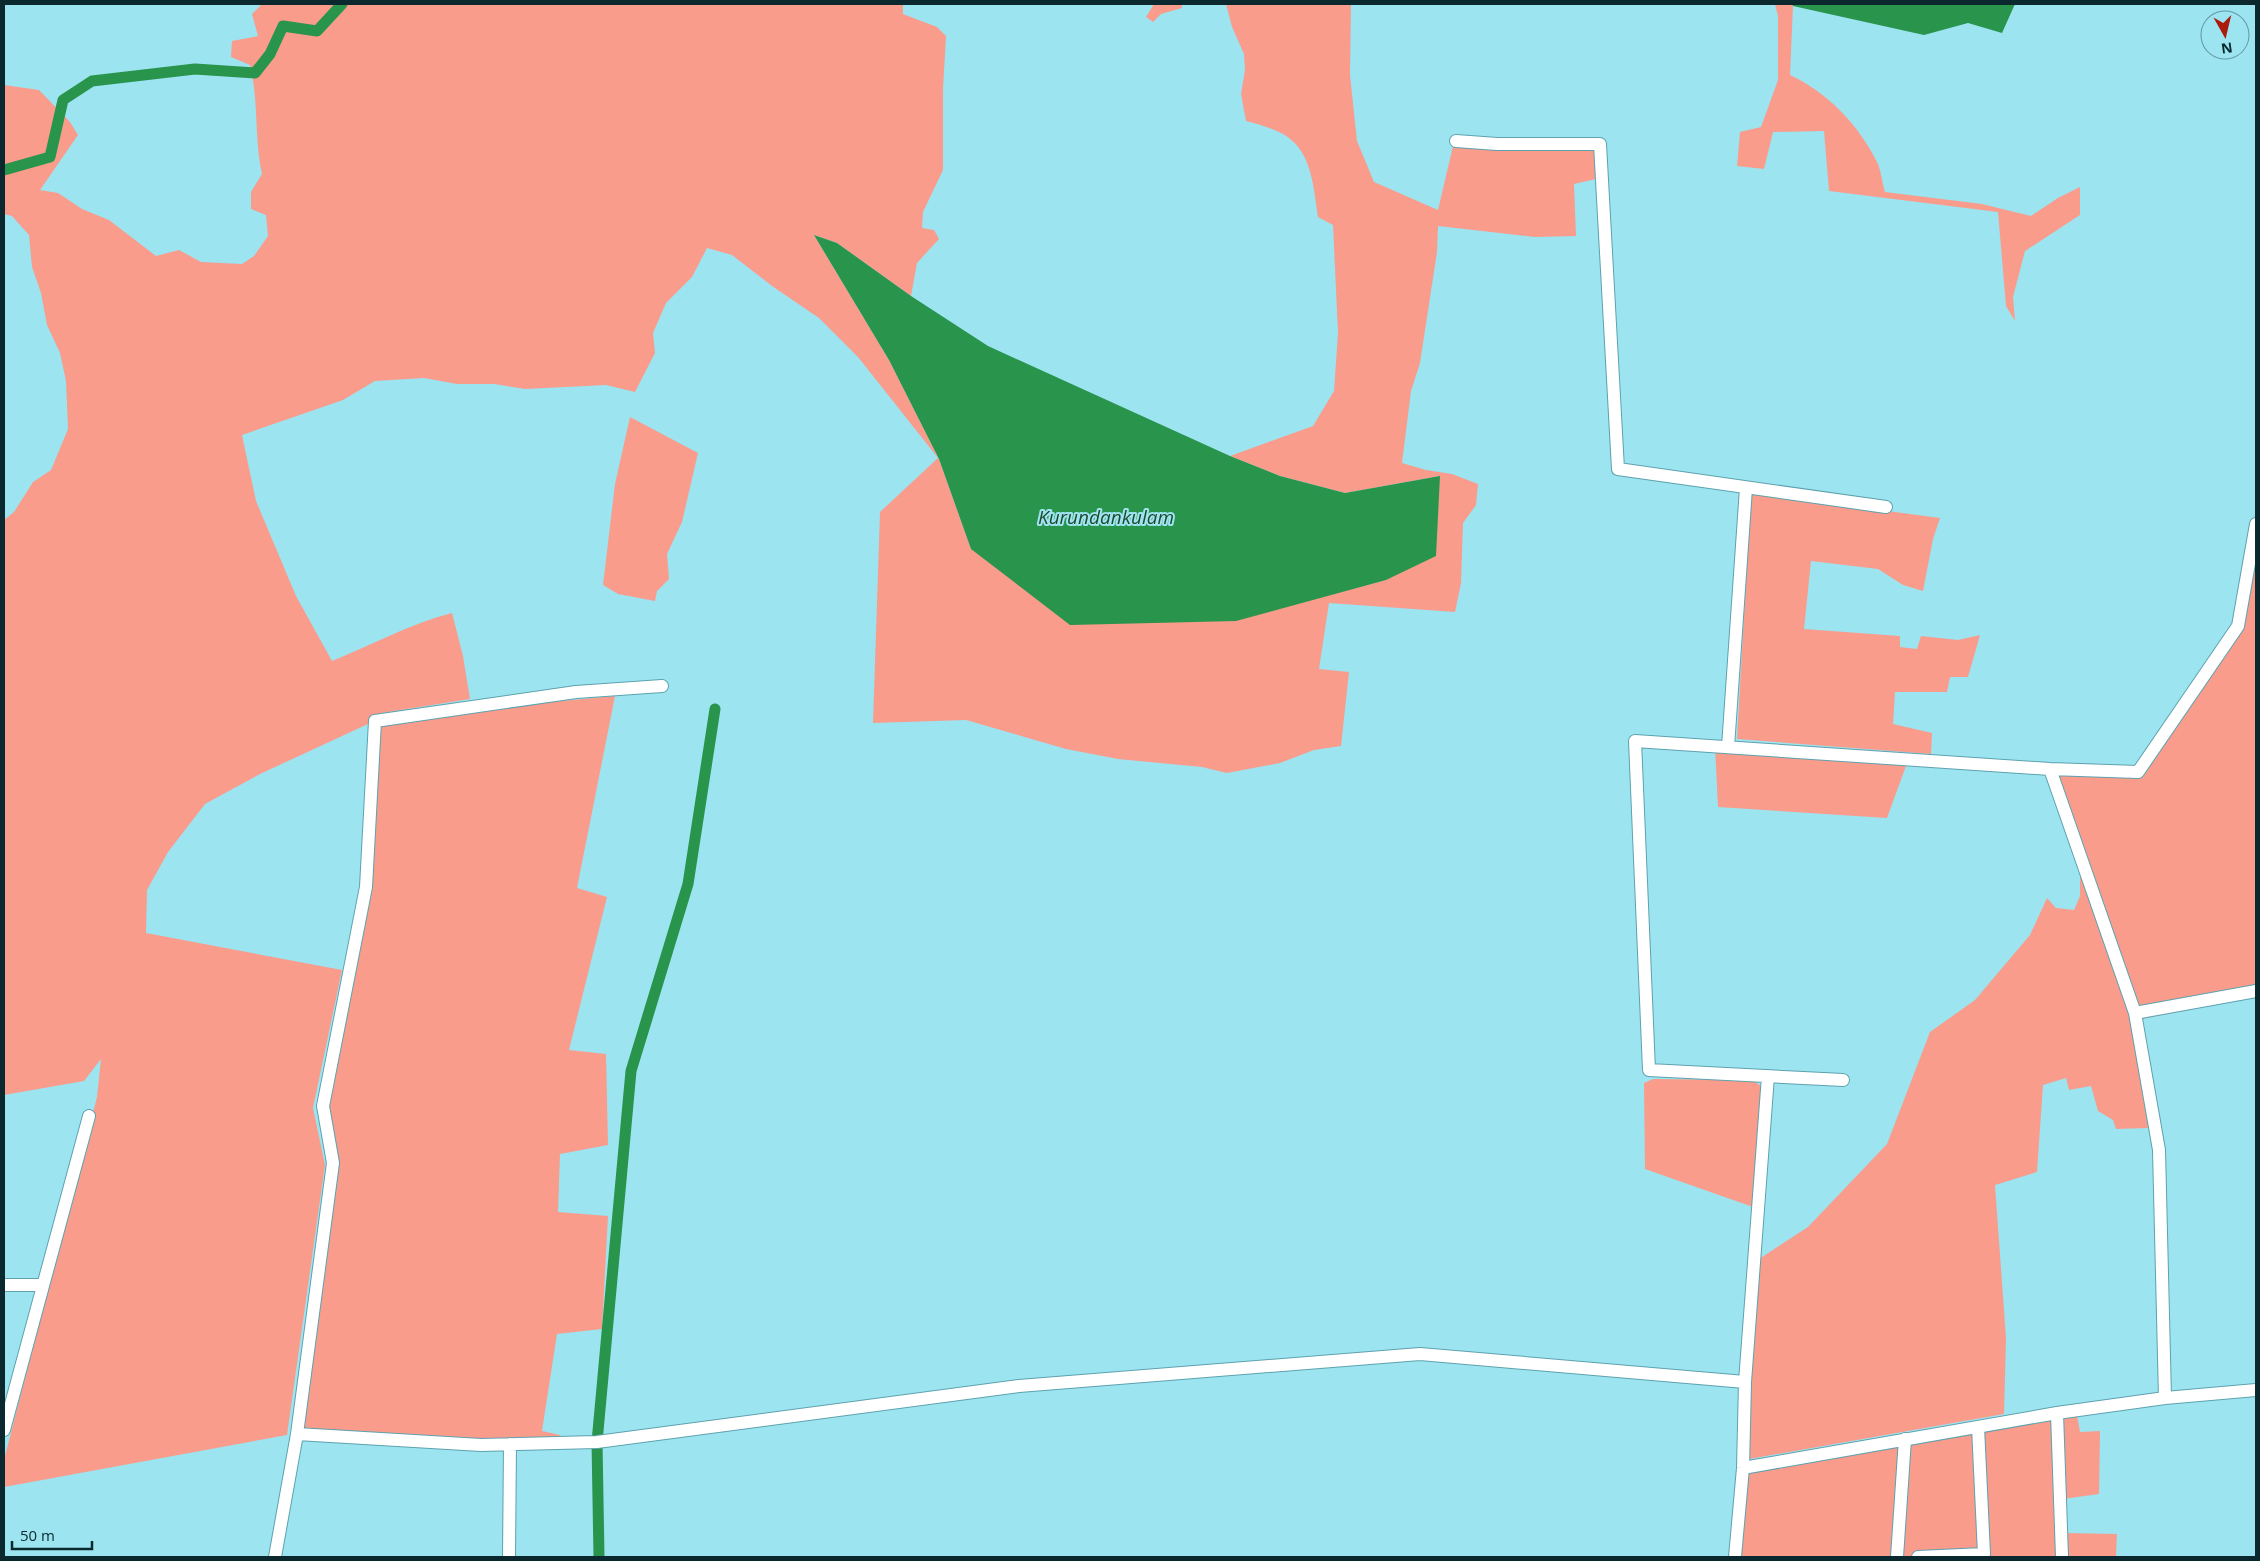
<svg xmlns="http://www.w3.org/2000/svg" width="2260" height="1561" viewBox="0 0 2260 1561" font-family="'Open Sans',sans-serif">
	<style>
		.green { fill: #f99c8c }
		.water { fill: #28944c }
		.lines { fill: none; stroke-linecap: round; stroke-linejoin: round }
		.canal { stroke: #28944c; stroke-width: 11 }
		.minor-casing { stroke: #5da2ae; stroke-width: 14 }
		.minor { stroke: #fff; stroke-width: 12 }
		.labels { text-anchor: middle; stroke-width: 4; stroke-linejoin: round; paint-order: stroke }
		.water-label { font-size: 19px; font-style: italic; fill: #20492b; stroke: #9de4f1 }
	</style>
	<rect width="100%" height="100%" fill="#9de4f1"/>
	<path class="green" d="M262 4H903V14L937 27 946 36 943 89V170L923 212 922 228 934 230 939 239 917 263 911 296 837 243 814 235 889 360 939 459 971 549 1320 597 1386 580 1440 476 1345 493 1280 476 1230 456 1313 426 1334 391 1338 333 1333 225 1318 217C1313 185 1312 147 1279 132 1269 127 1257 124 1246 121L1241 94 1245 70 1244 54 1232 27 1226 4H1351L1350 75 1357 141 1374 182 1438 210 1453 146 1596 148V179L1574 184 1576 236 1535 237 1438 226 1437 252 1420 363 1411 391 1402 463 1426 470 1452 474 1478 484 1476 505 1463 523 1461 583 1455 612 1329 603 1319 669 1349 672 1341 746 1314 750 1280 763 1227 773 1202 767 1118 759 1066 749 966 720 873 723 880 512 938 458 858 357 819 318 772 286 732 255 707 248 692 277 666 303 653 333 655 353 635 392 606 385 525 389 494 384H457L424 378 375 381 343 400 242 435 256 501 296 596 332 661C372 645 409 624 452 613L463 656 470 699 382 713 368 724 260 774 205 804 168 852 147 890 146 933 342 970 313 1108 325 1165 287 1435 4 1487V1460L97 1097 101 1059 84 1081 4 1095V520L14 512 33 482 51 470 68 429 66 381 60 353 47 325 41 293 32 267 29 235 12 216 4 214V85L39 90 70 122 78 135 40 190 58 193 82 209 109 220 156 256 179 250 201 262 242 264 254 256 268 236 266 215 251 209V192L262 174C254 138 259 101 250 65L231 57 232 41 258 36 252 14Z
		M1154 4H1182V8L1161 14 1153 22 1146 17Z
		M1775 4H1792L1793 6 1790 75C1828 93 1858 124 1877 162 1881 170 1882 182 1885 192L1982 204 2031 216 2058 198 2080 187V215L2025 251 2013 297 2015 321 2006 306 1998 212 1829 191 1824 131 1773 132 1764 169 1737 166 1740 132 1761 127 1778 80V16Z
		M630 417 698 453 682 522 667 554 669 579 657 591 655 601 618 594 603 585 615 484Z
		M1751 493 1940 518 1933 539 1923 591 1903 585 1878 569 1811 561 1804 629 1900 636V647L1917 649 1921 636 1958 640 1980 635 1968 677H1950L1947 692H1895L1893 724 1932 733 1931 754 1737 739Z
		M2256 556V997L2141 1019 2055 775 2142 778 2243 629Z
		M615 696 577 888 607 897 569 1050 606 1054 608 1145 560 1154 558 1212 608 1216 602 1329 557 1334 542 1431 560 1435 559 1441 481 1442 304 1430 338 1163 329 1106 371 890 381 724 486 708Z
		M1715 746 1906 766 1887 818 1718 807Z
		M2080 868 2130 1015 2148 1128 2116 1129 2113 1120 2098 1111 2091 1086 2069 1090 2066 1078 2043 1085 2037 1172 1995 1185 2006 1338 2004 1414 1749 1459 1747 1408 1759 1259 1808 1227 1887 1144 1930 1032 1975 1000 2030 935 2047 898 2056 908 2074 910 2080 896Z
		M1653 1079 1752 1080 1761 1086 1753 1207 1645 1169 1644 1083Z
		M2077 1415 2080 1432 2100 1431 2099 1494 2063 1499 2065 1533 2117 1534 2116 1557H1739L1747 1473Z"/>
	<path class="water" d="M1792 4H2015L2002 33 1968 23 1924 35 1793 6Z
		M814 235 837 243 911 296 988 346 1230 456 1280 476 1345 493 1440 476 1436 556 1386 580 1236 621 1070 625 971 549 939 459 889 360Z"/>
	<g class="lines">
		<path class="canal" d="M4 170 50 157 63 100 92 81 195 69 255 73 270 54 283 26 317 31 342 4
			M599 1557 597 1442 631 1071 688 884 715 709"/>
		<defs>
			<path id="minor" d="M1456 141 1497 144H1600L1618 469 1886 507
				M1728 747 1746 488
				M2135 1013 2256 991
				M1843 1080 1649 1070 1635 741 2050 769 2138 772 2238 626 2256 524
				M4 1285H43
				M2165 1398 2256 1390
				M2057 1413 2062 1557
				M4 1430 89 1116
				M297 1434 481 1445 597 1442 1019 1386 1420 1354 1745 1382
				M1743 1468 2057 1413 2165 1398 2159 1150 2135 1013 2050 769
				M275 1557 297 1434 333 1163 323 1106 366 887 375 721 576 692 662 686
				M509 1557 510 1444
				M1735 1557 1743 1468 1745 1382 1768 1076
				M1897 1557 1905 1439
				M1918 1557 1984 1554 1978 1427"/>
		</defs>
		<use href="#minor" class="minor-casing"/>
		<use href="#minor" class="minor"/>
	</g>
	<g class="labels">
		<g class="water-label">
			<text x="1106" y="524">Kurundankulam</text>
		</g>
	</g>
	<rect width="2260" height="1561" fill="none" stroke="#0a282d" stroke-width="10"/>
	<g transform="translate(2225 35) rotate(172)"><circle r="24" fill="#9de4f1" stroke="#6299a3"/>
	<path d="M0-4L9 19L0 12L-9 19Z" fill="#ab1b0d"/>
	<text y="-8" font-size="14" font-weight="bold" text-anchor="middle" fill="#0a282d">N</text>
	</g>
	<path d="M12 1541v8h80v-8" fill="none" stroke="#0a282d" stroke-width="2.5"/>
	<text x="20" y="1541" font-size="15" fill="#0a282d" stroke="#9de4f1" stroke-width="4" paint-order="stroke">50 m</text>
</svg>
